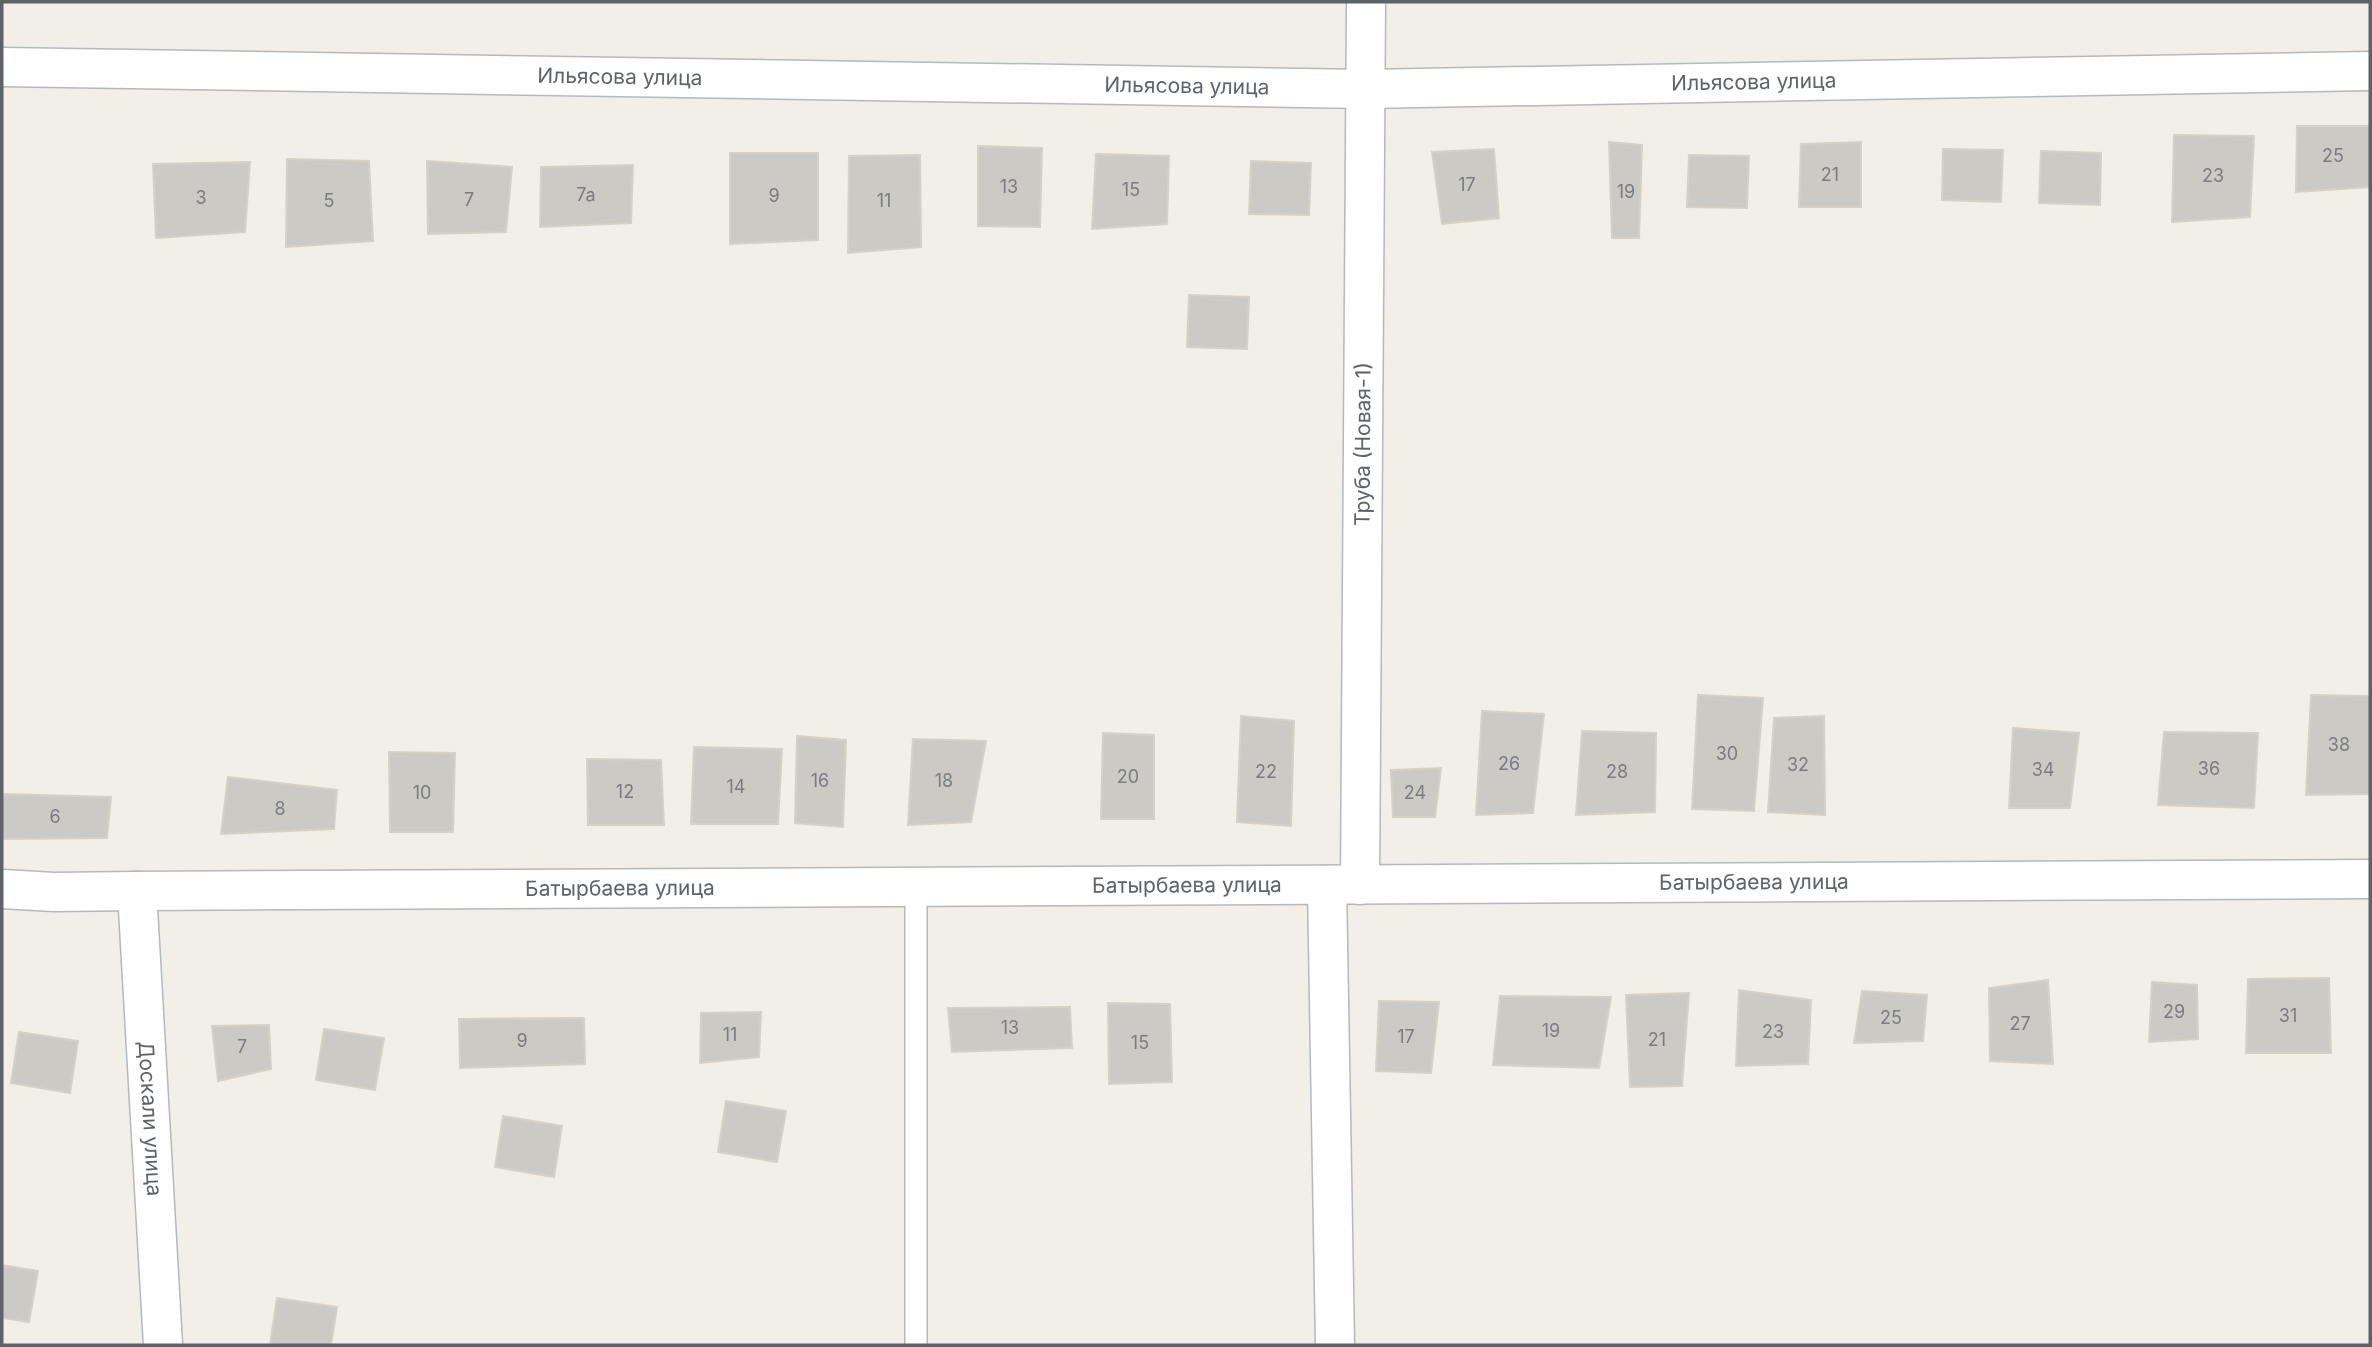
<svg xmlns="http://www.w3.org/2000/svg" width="2372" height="1347" viewBox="0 0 2372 1347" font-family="Inter,sans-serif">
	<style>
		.building { fill: #cccac5; stroke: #d6d1c6; stroke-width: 2 }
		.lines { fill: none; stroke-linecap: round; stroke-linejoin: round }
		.service-casing { stroke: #b5b8bc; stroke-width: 24 }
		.minor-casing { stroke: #b5b8bc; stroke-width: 41 }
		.service { stroke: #fff; stroke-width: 21 }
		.minor { stroke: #fff; stroke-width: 38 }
		.labels { text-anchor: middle; stroke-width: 5; stroke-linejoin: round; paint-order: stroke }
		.number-label { font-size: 18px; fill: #7a7d7f }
		.street-label { font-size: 21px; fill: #5f6368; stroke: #fff }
	</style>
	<rect width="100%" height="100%" fill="#f1efe8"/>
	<path class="building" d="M2297 126H2370V187L2296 192Z
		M2174 135 2254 136 2250 217 2172 222Z
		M1609 142 1642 145 1639 238H1612Z
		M1861 142V207H1799L1801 144Z
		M978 146 1042 148 1040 227 978 226Z
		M1494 149 1499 218 1442 224 1432 152Z
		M1943 149 2003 150 2001 202 1942 200Z
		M2041 151 2101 153 2100 205 2039 203Z
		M730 153H818V240L730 244Z
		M1096 154 1169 156 1167 224 1092 229Z
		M920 155 921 247 848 253 849 156Z
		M1689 155 1749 156 1747 208 1687 207Z
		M287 159 369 161 373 241 286 247Z
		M427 161 512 167 506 232 428 234Z
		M1251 161 1311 163 1309 215 1249 214Z
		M250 162 245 232 156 238 153 164Z
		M633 165 631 223 540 227 541 167Z
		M1189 295 1249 297 1247 349 1187 347Z
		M1698 695 1763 698 1754 811 1692 809Z
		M2311 695 2370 696V794L2306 795Z
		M1482 711 1544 714 1533 813 1476 815Z
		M1241 716 1294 721 1291 826 1237 822Z
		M1824 716 1825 815 1768 812 1774 718Z
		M2013 728 2079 733 2070 808H2009Z
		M1582 731 1656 733 1655 812 1576 815Z
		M2164 732 2258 733 2254 808 2158 805Z
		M1103 733 1154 735V819H1101Z
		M797 736 846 740 843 827 795 823Z
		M913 739 986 741 971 822 908 825Z
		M694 747 782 749 778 824H691Z
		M389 752 455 753 453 832H390Z
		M587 759 661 760 664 825H588Z
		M1441 768 1435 817H1393L1391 770Z
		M228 777 337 790 334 829 221 834Z
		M2 794 111 797 107 838 2 839Z
		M2329 978 2331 1053H2246L2248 979Z
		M2048 980 2053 1064 1990 1061 1989 988Z
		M2152 982 2197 985 2198 1039 2149 1042Z
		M1739 990 1811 1000 1808 1064 1736 1066Z
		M1862 991 1927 995 1923 1041 1854 1043Z
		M1689 993 1682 1086 1630 1087 1626 995Z
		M1500 996 1611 997 1599 1068 1493 1065Z
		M1379 1001 1439 1002 1431 1073 1376 1071Z
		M1108 1003 1170 1004 1172 1082 1109 1084Z
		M1070 1007 1072 1048 952 1052 948 1008Z
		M761 1012 759 1057 700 1063 701 1013Z
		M584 1018 585 1064 460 1068 459 1019Z
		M269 1025 271 1069 218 1081 212 1026Z
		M324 1029 384 1038 375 1090 316 1080Z
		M19 1032 78 1041 70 1093 11 1083Z
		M726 1101 786 1111 777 1162 718 1152Z
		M503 1116 562 1126 554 1177 495 1167Z
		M2 1265 38 1271 29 1322 2 1318Z
		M277 1298 337 1307 331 1345H270Z"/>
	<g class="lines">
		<defs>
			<path id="service" d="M916 1345V887"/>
			<g id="minor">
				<path id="s1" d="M2 67 1365 89 2370 71"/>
				<path d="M1327 885 1335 1345"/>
				<path id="s2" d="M1360 885 1366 2"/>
				<path id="s3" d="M2 889 54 892 137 891 2370 879"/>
				<path id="s4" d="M137 891 163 1345"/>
			</g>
		</defs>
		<use href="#service" class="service-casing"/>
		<use href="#minor" class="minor-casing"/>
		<use href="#service" class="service"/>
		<use href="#minor" class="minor"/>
	</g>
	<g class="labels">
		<g class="number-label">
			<text x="2333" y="162">25</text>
			<text x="1830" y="181">21</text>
			<text x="2213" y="182">23</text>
			<text x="1467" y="191">17</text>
			<text x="1009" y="193">13</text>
			<text x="1131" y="196">15</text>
			<text x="1626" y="198">19</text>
			<text x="586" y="201">7а</text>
			<text x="774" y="202">9</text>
			<text x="201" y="204">3</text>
			<text x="469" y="206">7</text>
			<text x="329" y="207">5</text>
			<text x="884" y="207">11</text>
			<text x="2339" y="751">38</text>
			<text x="1727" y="760">30</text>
			<text x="1509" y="770">26</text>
			<text x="1798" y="771">32</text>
			<text x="2209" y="775">36</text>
			<text x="2043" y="776">34</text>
			<text x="1266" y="778">22</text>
			<text x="1617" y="778">28</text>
			<text x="1128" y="783">20</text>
			<text x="820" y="787">16</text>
			<text x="944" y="787">18</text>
			<text x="736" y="793">14</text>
			<text x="625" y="798">12</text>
			<text x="422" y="799">10</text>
			<text x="1415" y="799">24</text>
			<text x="280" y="815">8</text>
			<text x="55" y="823">6</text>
			<text x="2174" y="1018">29</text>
			<text x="2288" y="1022">31</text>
			<text x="1891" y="1024">25</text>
			<text x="2020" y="1030">27</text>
			<text x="1010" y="1034">13</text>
			<text x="1551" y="1037">19</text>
			<text x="1773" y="1038">23</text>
			<text x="730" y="1041">11</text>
			<text x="1406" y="1043">17</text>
			<text x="1657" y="1046">21</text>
			<text x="522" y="1047">9</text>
			<text x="1140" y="1049">15</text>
			<text x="242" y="1053">7</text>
		</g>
		<g class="street-label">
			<text dy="7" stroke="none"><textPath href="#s1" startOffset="618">Ильясова улица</textPath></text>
			<text dy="7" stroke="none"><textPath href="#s1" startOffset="1752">Ильясова улица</textPath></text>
			<text dy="7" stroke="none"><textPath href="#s1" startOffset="1185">Ильясова улица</textPath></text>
			<text dy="7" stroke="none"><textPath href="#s2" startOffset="441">Труба (Новая-1)</textPath></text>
			<text dy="7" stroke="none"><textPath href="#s3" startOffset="1752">Батырбаева улица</textPath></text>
			<text dy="7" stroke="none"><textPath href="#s3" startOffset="1185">Батырбаева улица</textPath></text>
			<text dy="7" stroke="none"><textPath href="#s3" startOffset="618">Батырбаева улица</textPath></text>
			<text dy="7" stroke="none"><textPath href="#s4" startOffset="228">Доскали улица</textPath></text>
		</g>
	</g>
	<rect width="2372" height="1347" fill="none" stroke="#5f6368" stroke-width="7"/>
</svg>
